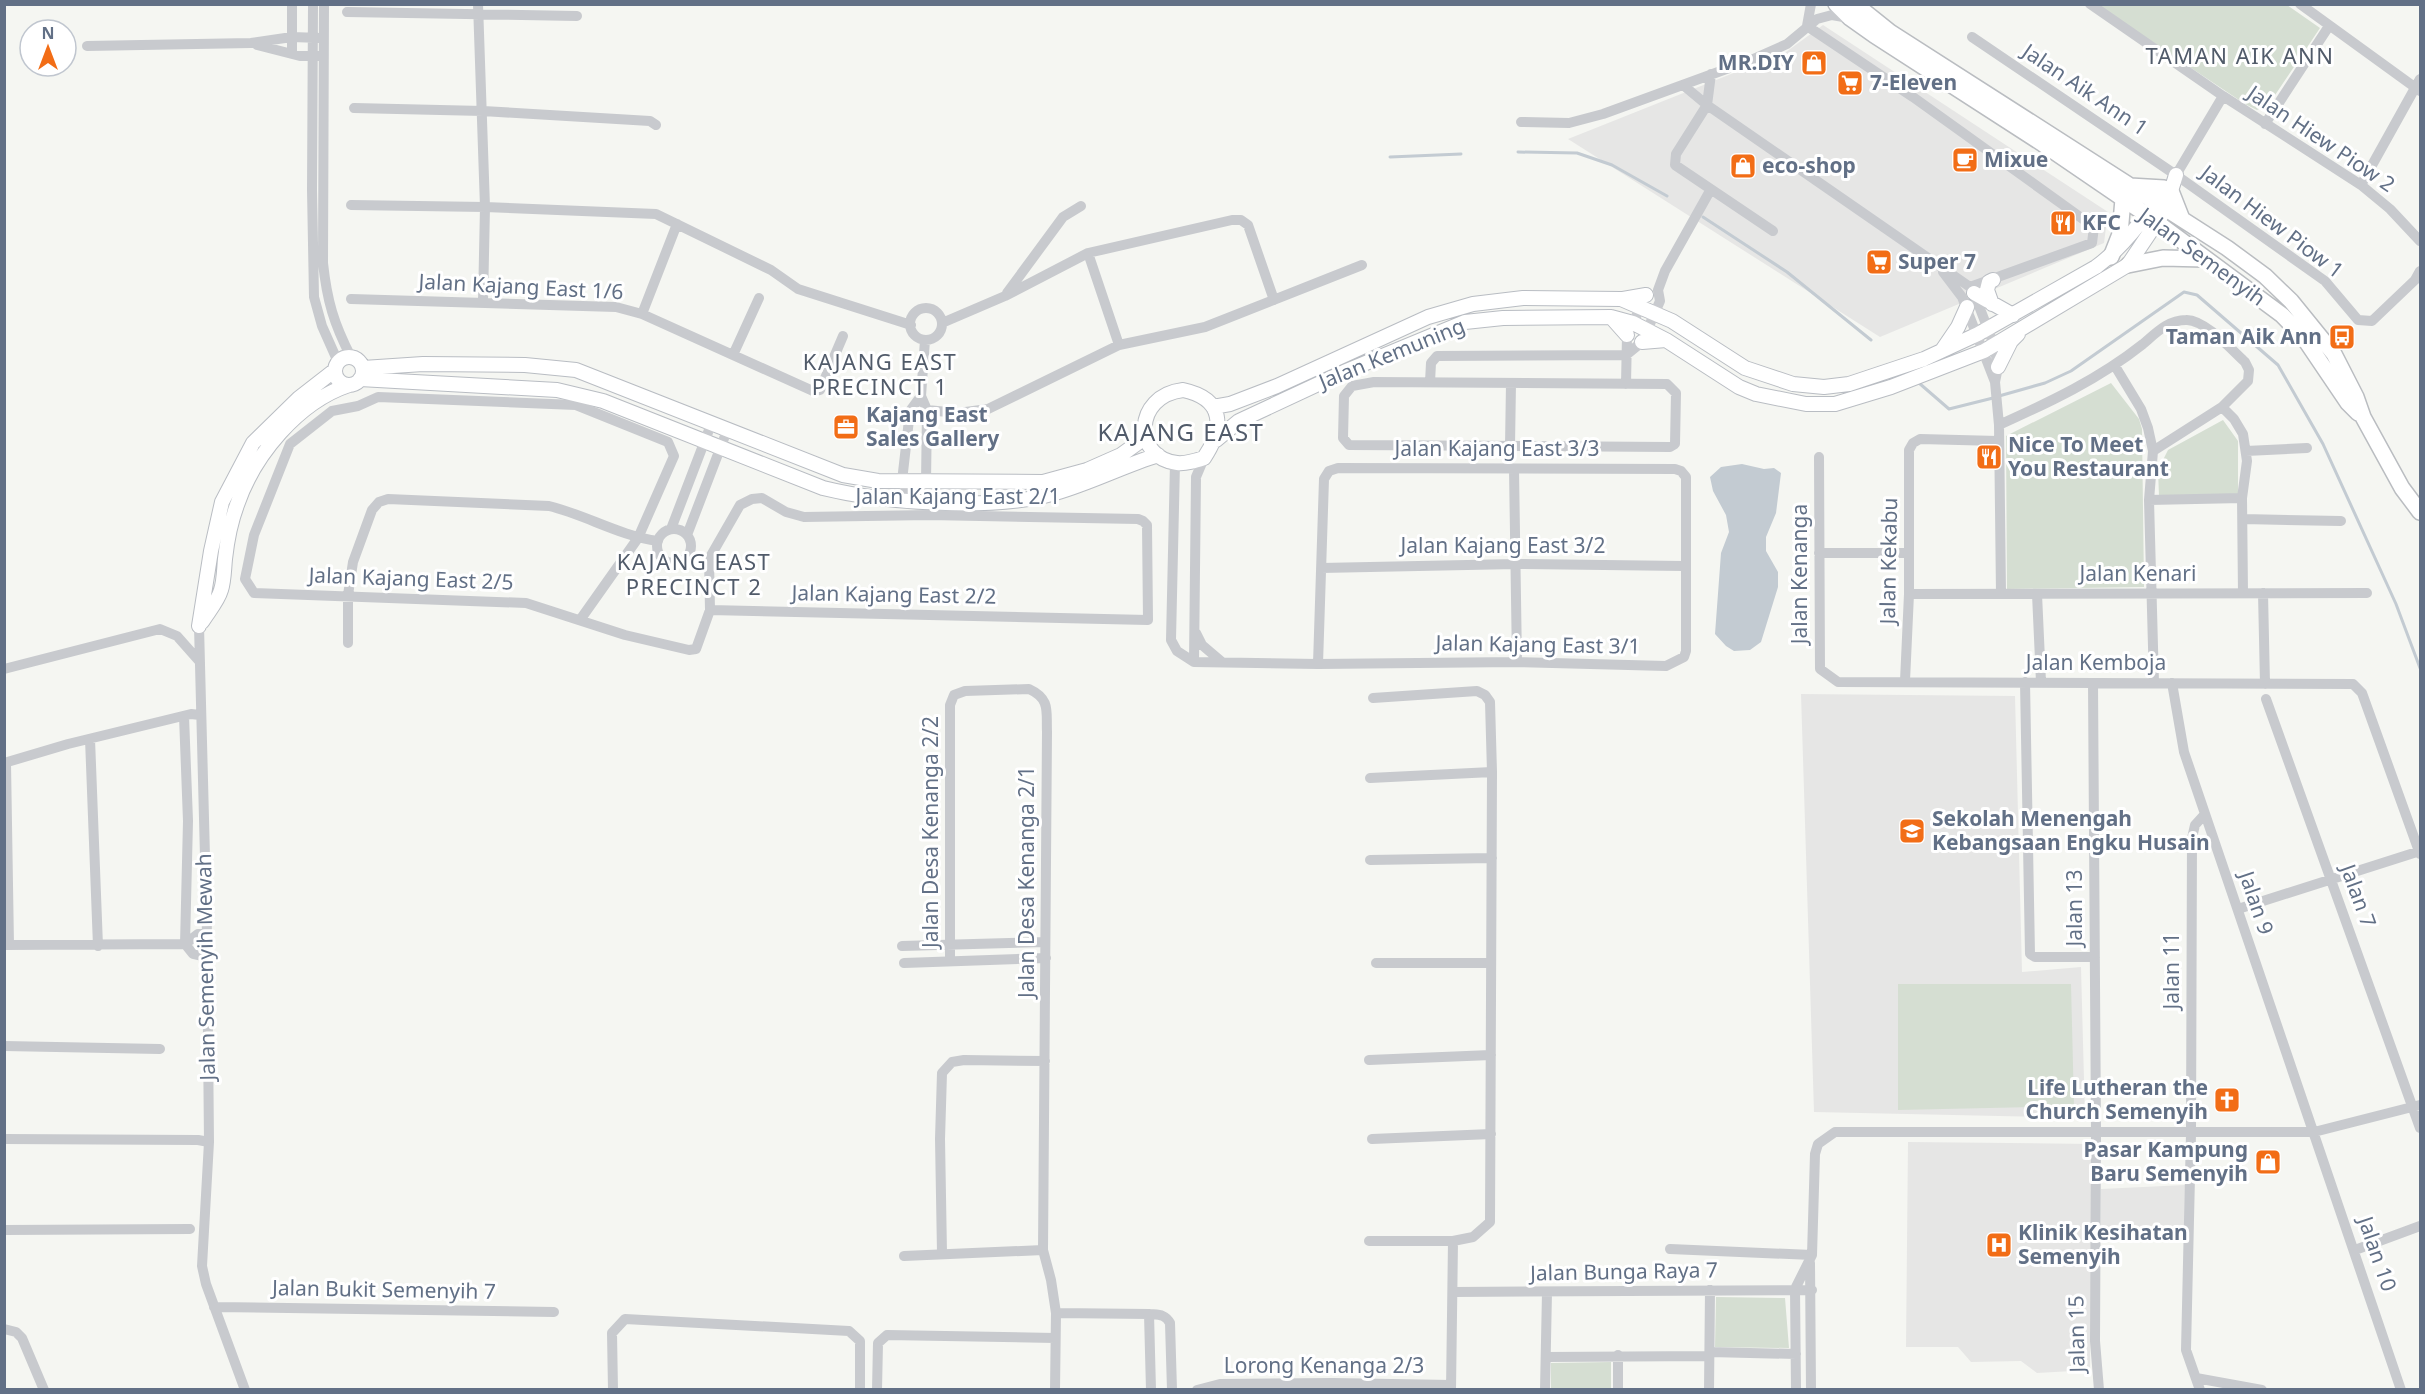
<svg xmlns="http://www.w3.org/2000/svg" width="2425" height="1394" viewBox="0 0 2425 1394" font-family="'Noto Sans',sans-serif">
	<style>
		.built { fill: #e6e6e5 }
		.green { fill: #d5ded2 }
		.water { fill: #c3cbd2 }
		.lines { fill: none; stroke-linecap: round; stroke-linejoin: round }
		.stream { stroke: #c3cbd2; stroke-width: 3 }
		.secondary-casing { stroke: #b9bdc3; stroke-width: 16 }
		.primary-casing { stroke: #babdc1; stroke-width: 18 }
		.street { stroke: #c8cace; stroke-width: 10 }
		.secondary { stroke: #fff; stroke-width: 14 }
		.primary { stroke: #fff; stroke-width: 15 }
		.labels { text-anchor: middle; stroke-width: 6; stroke-linejoin: round; paint-order: stroke }
		.poi-label { font-size: 21px; font-weight: bold; fill: #627086; stroke: #fff; text-anchor: start }
		.street-label { font-size: 21px; fill: #627086; stroke: #fff }
		.neighbourhood-label { font-size: 22px; letter-spacing: 1.5px; fill: #515b6a; stroke: #fff }
		.quarter-label { font-size: 24px; letter-spacing: 1.5px; fill: #515b6a; stroke: #fff }
	</style>
	<rect width="100%" height="100%" fill="#f5f6f2"/>
	<path class="built" d="M1823 25 2108 212 2104 243 1880 337 1568 139 1786 52Z
		M1801 694 2015 696 2022 972 2081 967 2085 1118 1814 1112Z
		M1908 1142 2092 1144 2090 1370 2037 1373 2021 1361 1971 1362 1958 1347H1906Z
		M2185 1185 2184 1231 2101 1230V1189Z"/>
	<path class="green" d="M2097 5H2287L2320 28 2269 104 2257 110 2245 104Z
		M2111 383 2139 419 2142 429 2144 587 2007 589 2006 436Z
		M2223 420 2238 441V494L2159 496 2158 470 2168 450Z
		M1898 984H2071L2074 1106 1898 1110Z
		M1716 1297 1785 1298 1789 1348 1715 1347Z
		M1611 1362V1389H1551V1363Z"/>
	<path class="water" d="M1742 464 1764 469 1774 468 1781 473 1776 513 1766 537V551L1778 572V587L1761 642 1750 650 1734 651 1726 646 1715 634 1721 553 1729 532 1726 515 1713 491 1710 477 1721 467Z"/>
	<g class="lines">
		<path class="stream" d="M1518 152 1577 153 1612 165 1667 196
			M1390 157 1461 154
			M1703 217 1787 272 1871 340
			M1919 383 1949 409 1993 398
			M1999 396 2045 383 2071 371 2184 292 2197 295 2278 365 2323 444 2396 604 2420 668"/>
		<defs>
			<path id="secondary" d="M1974 293 2013 315
				M1623 299 1646 295
				M1992 304 1987 290 1989 282 1993 280
				M1611 317 1627 335
				M1642 342 1666 340
				M1943 349 1958 327 1967 307
				M335 371a14 14 0 1 1 28 0a14 14 0 1 1-28 0Z
				M1998 367 2011 341 2018 334
				M363 368 423 364 525 365 576 370 843 475 878 481 1043 482 1087 470 1121 455 1146 437
				M360 379 557 390 603 401 823 488C884 503 995 511 1055 493 1090 483 1123 466 1158 455
				M1183 390C1225 399 1224 428 1204 458 1195 461 1186 464 1177 463 1133 458 1133 396 1183 390Z
				M1213 407 1230 404 1277 386 1428 317 1473 304 1523 298 1621 299 1672 321 1745 368 1793 384 1824 387 1849 384 1924 359 1978 334 2096 267C2122 248 2143 220 2162 193
				M1216 440 1239 421 1344 372 1465 322 1503 318 1611 317 1633 323 1666 340 1739 387 1756 394 1806 404H1835L1891 387 1984 351 2128 265 2165 210 2176 175
				M202 622C208 612 218 601 221 590 224 581 224 569 225 559 227 541 231 521 237 505 254 455 298 402 349 385
				M199 626 211 551 222 502 253 443 299 398 335 370"/>
			<path id="primary" d="M1836 4 1850 18 1874 35 2043 144 2147 215 2282 315 2304 338 2348 403 2358 413
				M1855 4 1890 32 2227 248 2265 276 2291 301 2334 354 2356 397 2363 417 2402 488 2420 512
				M2130 186 2164 188
				M2171 191 2182 219
				M2111 257 2120 234 2123 199
				M2128 265 2163 258 2204 259"/>
		</defs>
		<use href="#secondary" class="secondary-casing"/>
		<use href="#primary" class="primary-casing"/>
		<path class="street" d="M292 4V54
			M313 4 312 190 314 297 322 326 338 362
			M324 4 323 263C327 301 334 324 351 357
			M478 4 485 207 483 302
			M2090 4 2223 96 2361 185 2390 209 2420 241
			M2300 4 2420 91
			M347 12 577 16
			M1807 26 1913 97 2094 227 2092 243 1970 287
			M1807 26 1811 4
			M1972 37 2176 175 2325 281 2358 320 2372 321 2415 280 2420 271
			M257 45 300 56H318
			M87 46 251 43 292 37 320 38
			M1711 74 1707 105 1676 154 1675 165 1773 231
			M1683 85 1707 105 1970 287 1974 293 1994 345 1998 367 1995 382 1999 425 2001 594
			M354 108 483 111 650 121 656 125
			M1521 122 1569 123 1603 114 1751 60 1787 44 1817 19 1832 15 1849 18
			M2265 124 2329 26
			M2176 175 2223 96
			M2361 185 2420 79
			M351 205 485 207 656 214 771 270 798 289 911 325
			M1088 253 1119 345
			M1943 272 1962 297 1995 382
			M1007 293 1063 217 1081 206
			M351 299 616 307 642 314 813 391 820 390 843 336
			M910 324a16 16 0 1 1 32 0a16 16 0 1 1-32 0Z
			M642 314 677 224
			M942 323 1005 296 1088 253 1232 220H1241L1248 225 1274 300
			M733 355 759 298
			M2115 366 2141 409 2148 428 2153 451 2149 500 2154 683
			M1374 382 1667 384 1676 393 1675 444 1670 447 1349 445 1343 438 1344 396 1352 386Z
			M1430 382 1431 363 1437 356 1626 355 1642 342 1660 301 1658 290 1665 271 1711 189
			M1626 384 1627 335 1644 300
			M2222 407 2234 419 2243 434 2247 461 2242 498 2243 593
			M927 410 958 413 988 409 1119 345 1205 327 1362 265
			M1999 425C2050 402 2099 379 2143 344 2156 333 2168 320 2186 320 2204 319 2232 350 2245 362L2249 370 2248 381 2222 407 2153 451
			M1510 446 1511 383
			M2246 451 2307 448
			M1819 457 1820 669 1838 682 2353 684 2362 693 2420 854
			M1175 463 1171 640 1177 651 1194 662 1318 664 1517 662 1666 666 1684 657 1686 651V477L1681 471 1675 469 1338 468 1329 471 1324 479 1318 664
			M1514 469 1517 662
			M905 488 902 481 910 411 921 396
			M896 499 911 493 926 482 927 410 921 396 925 340
			M2149 500 2242 498
			M2243 519 2341 521
			M671 529 712 422
			M657 546a17 17 0 1 1 34 0a17 17 0 1 1-34 0Z
			M687 535 728 428
			M1819 553H1909
			M1321 568 1516 564 1684 566
			M2263 593 2265 684
			M1909 594 2367 593
			M2037 594 2041 682
			M580 620 638 538 674 456 668 442 576 405 378 397 358 406 332 411 290 444 254 535 245 579 254 593 526 603 625 635 689 650 696 649 710 610 709 559 740 505 752 499 762 498 786 512 804 517 929 515 1138 519 1143 521 1147 525 1148 620 710 610
			M199 626 207 934 209 1142 202 1266 206 1284 245 1390
			M1196 633 1202 645 1222 662
			M348 643V595L353 562 372 510 379 502 388 499 549 506C586 515 620 536 658 541
			M1194 662 1196 477 1204 458
			M4 669 160 629 177 636 200 662
			M1905 681 1909 594V450L1913 443 1920 439 1998 441
			M2025 682 2030 954 2035 957H2095
			M2093 683 2096 1133 2095 1341 2099 1390
			M2172 683 2184 752 2401 1390
			M2266 699 2420 1128
			M184 716 188 821 185 944
			M90 739 98 946
			M4 763 68 744 191 714 200 715
			M6 763 9 945
			M1370 778 1492 772
			M1370 860 1492 858
			M2238 909 2420 851
			M185 944 193 954 206 957
			M4 945 185 944 198 934H207
			M902 946 1045 942
			M950 961V705L954 695 965 691 1029 689C1051 699 1046 712 1047 732L1043 1250 1051 1280 1056 1313 1055 1390
			M904 963 1046 958
			M1376 963H1491
			M4 1046 160 1049
			M1369 1060 1491 1055
			M4 1139 198 1140 209 1142
			M1372 1139 1491 1134
			M4 1230 190 1229
			M1369 1241H1453L1473 1237 1490 1222 1492 772 1490 702 1485 695 1477 691 1373 698
			M1670 1249 1812 1255
			M2355 1250 2420 1226
			M942 1253 940 1139 942 1073 952 1062 964 1060 1045 1061
			M904 1256 1043 1250
			M1810 1263 1811 1390
			M1454 1292 1812 1290
			M214 1307 554 1312
			M1056 1313 1149 1314C1159 1315 1165 1314 1170 1323L1172 1390
			M1149 1314 1151 1390
			M4 1329 16 1332 22 1338 44 1390
			M1710 1352 1796 1354
			M1618 1355V1390
			M1546 1357 1709 1356
			M2196 1378 2262 1390
			M613 1390 612 1333 625 1319 849 1331 860 1341V1390
			M877 1390 878 1343 887 1335 1055 1338
			M1197 1390 1220 1384 1333 1383 1451 1385
			M1451 1390 1453 1241
			M1545 1390 1547 1292
			M1709 1390 1710 1290
			M1796 1390 1795 1289 1812 1255 1815 1154 1818 1144 1835 1132H2314L2420 1105
			M2200 1390 2186 1350 2191 1133 2192 838 2195 825 2205 814"/>
		<use href="#secondary" class="secondary"/>
		<use href="#primary" class="primary"/>
	</g>
	<defs>
		<symbol id="shop-square" viewBox="-11 -11 22 22"><rect x="-9" y="-9" width="18" height="18" rx="4" fill="#f26d16" stroke="#fff"/><path d="M-5-2.5h2.3a2.7 3.5 0 0 1 5.4 0H5L5.5 6h-11ZM-1.5-2.5h3a1.5 2.3 0 0 0-3 0Z" fill="#fff"/></symbol>
		<symbol id="supermarket-square" viewBox="-11 -11 22 22"><rect x="-9" y="-9" width="18" height="18" rx="4" fill="#f26d16" stroke="#fff"/><path d="M-6-5.5h2.5l.6 2H6L4.5 2H-2.5L-4.4-4H-6ZM-1.5 3.2a1.3 1.3 0 1 0 .1 0ZM3 3.2a1.3 1.3 0 1 0 .1 0Z" fill="#fff"/></symbol>
		<symbol id="cafe-square" viewBox="-11 -11 22 22"><rect x="-9" y="-9" width="18" height="18" rx="4" fill="#f26d16" stroke="#fff"/><path d="M-5.5-4.5H6V0H3Q3 3.5 0 3.5H-2.5Q-5.5 3.5-5.5 0ZM3-3.2v2h1.7v-2ZM-6 4.5H4V6H-6Z" fill="#fff"/></symbol>
		<symbol id="restaurant-square" viewBox="-11 -11 22 22"><rect x="-9" y="-9" width="18" height="18" rx="4" fill="#f26d16" stroke="#fff"/><path d="M-5-6h1v4h1v-4h1v4h1v-4h1v5L-1.5 .5V6h-2V.5L-5-1ZM5-6V6H3V1.5H1.5Q1.5-4 5-6Z" fill="#fff"/></symbol>
		<symbol id="bus-square" viewBox="-11 -11 22 22"><rect x="-9" y="-9" width="18" height="18" rx="4" fill="#f26d16" stroke="#fff"/><path d="M-5-6H5V4H4V6H2V4H-2V6H-4V4H-5ZM-3.5-4V0h7V-4ZM-3.5 1.2v1.5H-2V1.2ZM2 1.2v1.5H3.5V1.2Z" fill="#fff"/></symbol>
		<symbol id="office-square" viewBox="-11 -11 22 22"><rect x="-9" y="-9" width="18" height="18" rx="4" fill="#f26d16" stroke="#fff"/><path d="M-6-3h4V-5.5h4V-3h4V5H-6ZM-1-4.5V-3h2v-1.5ZM-6 0V1H6V0Z" fill="#fff"/></symbol>
		<symbol id="school-square" viewBox="-11 -11 22 22"><rect x="-9" y="-9" width="18" height="18" rx="4" fill="#f26d16" stroke="#fff"/><path d="M0-5L7-2L0 1L-7-2ZM-4 1L0 2.5L4 1V4Q0 6-4 4Z" fill="#fff"/></symbol>
		<symbol id="church-square" viewBox="-11 -11 22 22"><rect x="-9" y="-9" width="18" height="18" rx="4" fill="#f26d16" stroke="#fff"/><path d="M-1.2-6h2.4v3.5h3.3v2.4h-3.3V6h-2.4V-.1h-3.3v-2.4h3.3Z" fill="#fff"/></symbol>
		<symbol id="hospital-square" viewBox="-11 -11 22 22"><rect x="-9" y="-9" width="18" height="18" rx="4" fill="#f26d16" stroke="#fff"/><path d="M-5-5h3v3.5h4V-5h3V5h-3V1.5h-4V5h-3Z" fill="#fff"/></symbol>
	</defs>
	<g fill-rule="evenodd">
		<use href="#shop-square" x="1799" y="48" width="30" height="30"/>
		<use href="#supermarket-square" x="1835" y="68" width="30" height="30"/>
		<use href="#cafe-square" x="1950" y="145" width="30" height="30"/>
		<use href="#shop-square" x="1728" y="151" width="30" height="30"/>
		<use href="#restaurant-square" x="2048" y="208" width="30" height="30"/>
		<use href="#supermarket-square" x="1864" y="247" width="30" height="30"/>
		<use href="#bus-square" x="2327" y="322" width="30" height="30"/>
		<use href="#office-square" x="831" y="412" width="30" height="30"/>
		<use href="#restaurant-square" x="1974" y="442" width="30" height="30"/>
		<use href="#school-square" x="1897" y="816" width="30" height="30"/>
		<use href="#church-square" x="2212" y="1085" width="30" height="30"/>
		<use href="#shop-square" x="2253" y="1147" width="30" height="30"/>
		<use href="#hospital-square" x="1984" y="1230" width="30" height="30"/>
	</g>
	<g class="labels">
		<g class="poi-label">
			<text x="1794" y="70" text-anchor="end">MR.DIY</text>
			<text x="1870" y="90">7-Eleven</text>
			<text x="1984" y="167">Mixue</text>
			<text x="1762" y="173">eco-shop</text>
			<text x="2082" y="230">KFC</text>
			<text x="1898" y="269">Super 7</text>
			<text x="2322" y="344" text-anchor="end">Taman Aik Ann</text>
			<text x="866" y="422">Kajang East<tspan x="866" dy="24">Sales Gallery</tspan></text>
			<text x="2008" y="452">Nice To Meet<tspan x="2008" dy="24">You Restaurant</tspan></text>
			<text x="1932" y="826">Sekolah Menengah<tspan x="1932" dy="24">Kebangsaan Engku Husain</tspan></text>
			<text x="2208" y="1095" text-anchor="end">Life Lutheran the<tspan x="2208" dy="24">Church Semenyih</tspan></text>
			<text x="2248" y="1157" text-anchor="end">Pasar Kampung<tspan x="2248" dy="24">Baru Semenyih</tspan></text>
			<text x="2018" y="1240">Klinik Kesihatan<tspan x="2018" dy="24">Semenyih</tspan></text>
		</g>
		<g class="street-label">
			<text transform="translate(2085 90) rotate(34)" y="7">Jalan Aik Ann 1</text>
			<text transform="translate(2321 139) rotate(34)" y="7">Jalan Hiew Piow 2</text>
			<text transform="translate(2272 222) rotate(37)" y="7">Jalan Hiew Piow 1</text>
			<text transform="translate(2202 257) rotate(36)" y="7">Jalan Semenyih</text>
			<text transform="translate(521 287) rotate(3)" y="7">Jalan Kajang East 1/6</text>
			<text transform="translate(1392 354) rotate(-22)" y="7">Jalan Kemuning</text>
			<text x="1497" y="456">Jalan Kajang East 3/3</text>
			<text x="958" y="504">Jalan Kajang East 2/1</text>
			<text x="1503" y="553">Jalan Kajang East 3/2</text>
			<text transform="translate(1889 561) rotate(-89)" y="7">Jalan Kekabu</text>
			<text transform="translate(1800 574) rotate(-90)" y="7">Jalan Kenanga</text>
			<text x="2138" y="581">Jalan Kenari</text>
			<text transform="translate(411 579) rotate(2)" y="7">Jalan Kajang East 2/5</text>
			<text transform="translate(894 595) rotate(1)" y="7">Jalan Kajang East 2/2</text>
			<text transform="translate(1538 645) rotate(1)" y="7">Jalan Kajang East 3/1</text>
			<text x="2096" y="670">Jalan Kemboja</text>
			<text transform="translate(931 832) rotate(-90)" y="7">Jalan Desa Kenanga 2/2</text>
			<text transform="translate(1027 882) rotate(-90)" y="7">Jalan Desa Kenanga 2/1</text>
			<text transform="translate(2358 896) rotate(70)" y="7">Jalan 7</text>
			<text transform="translate(2256 903) rotate(71)" y="7">Jalan 9</text>
			<text transform="translate(2075 908) rotate(-90)" y="7">Jalan 13</text>
			<text transform="translate(206 967) rotate(-91)" y="7">Jalan Semenyih Mewah</text>
			<text transform="translate(2172 971) rotate(-90)" y="7">Jalan 11</text>
			<text transform="translate(2377 1254) rotate(71)" y="7">Jalan 10</text>
			<text transform="translate(1624 1272) rotate(-1)" y="7">Jalan Bunga Raya 7</text>
			<text transform="translate(384 1290) rotate(1)" y="7">Jalan Bukit Semenyih 7</text>
			<text transform="translate(2077 1334) rotate(-91)" y="7">Jalan 15</text>
			<text x="1324" y="1373">Lorong Kenanga 2/3</text>
		</g>
		<g class="neighbourhood-label">
			<text x="2240" y="64">TAMAN AIK ANN</text>
			<text x="880" y="370">KAJANG EAST<tspan x="880" dy="25">PRECINCT 1</tspan></text>
			<text x="694" y="570">KAJANG EAST<tspan x="694" dy="25">PRECINCT 2</tspan></text>
		</g>
		<g class="quarter-label">
			<text x="1181" y="441">KAJANG EAST</text>
		</g>
	</g>
	<rect width="2425" height="1394" fill="none" stroke="#627086" stroke-width="12"/>
	<g transform="translate(48 48)"><circle r="28" fill="#ffffff" stroke="#c0c6cf" stroke-width="1.5"/>
	<path d="M0-4.5L10 22L0 15L-10 22Z" fill="#f26d16"/>
	<text y="-9" font-size="16" font-weight="bold" text-anchor="middle" fill="#627086">N</text>
	</g>
</svg>
